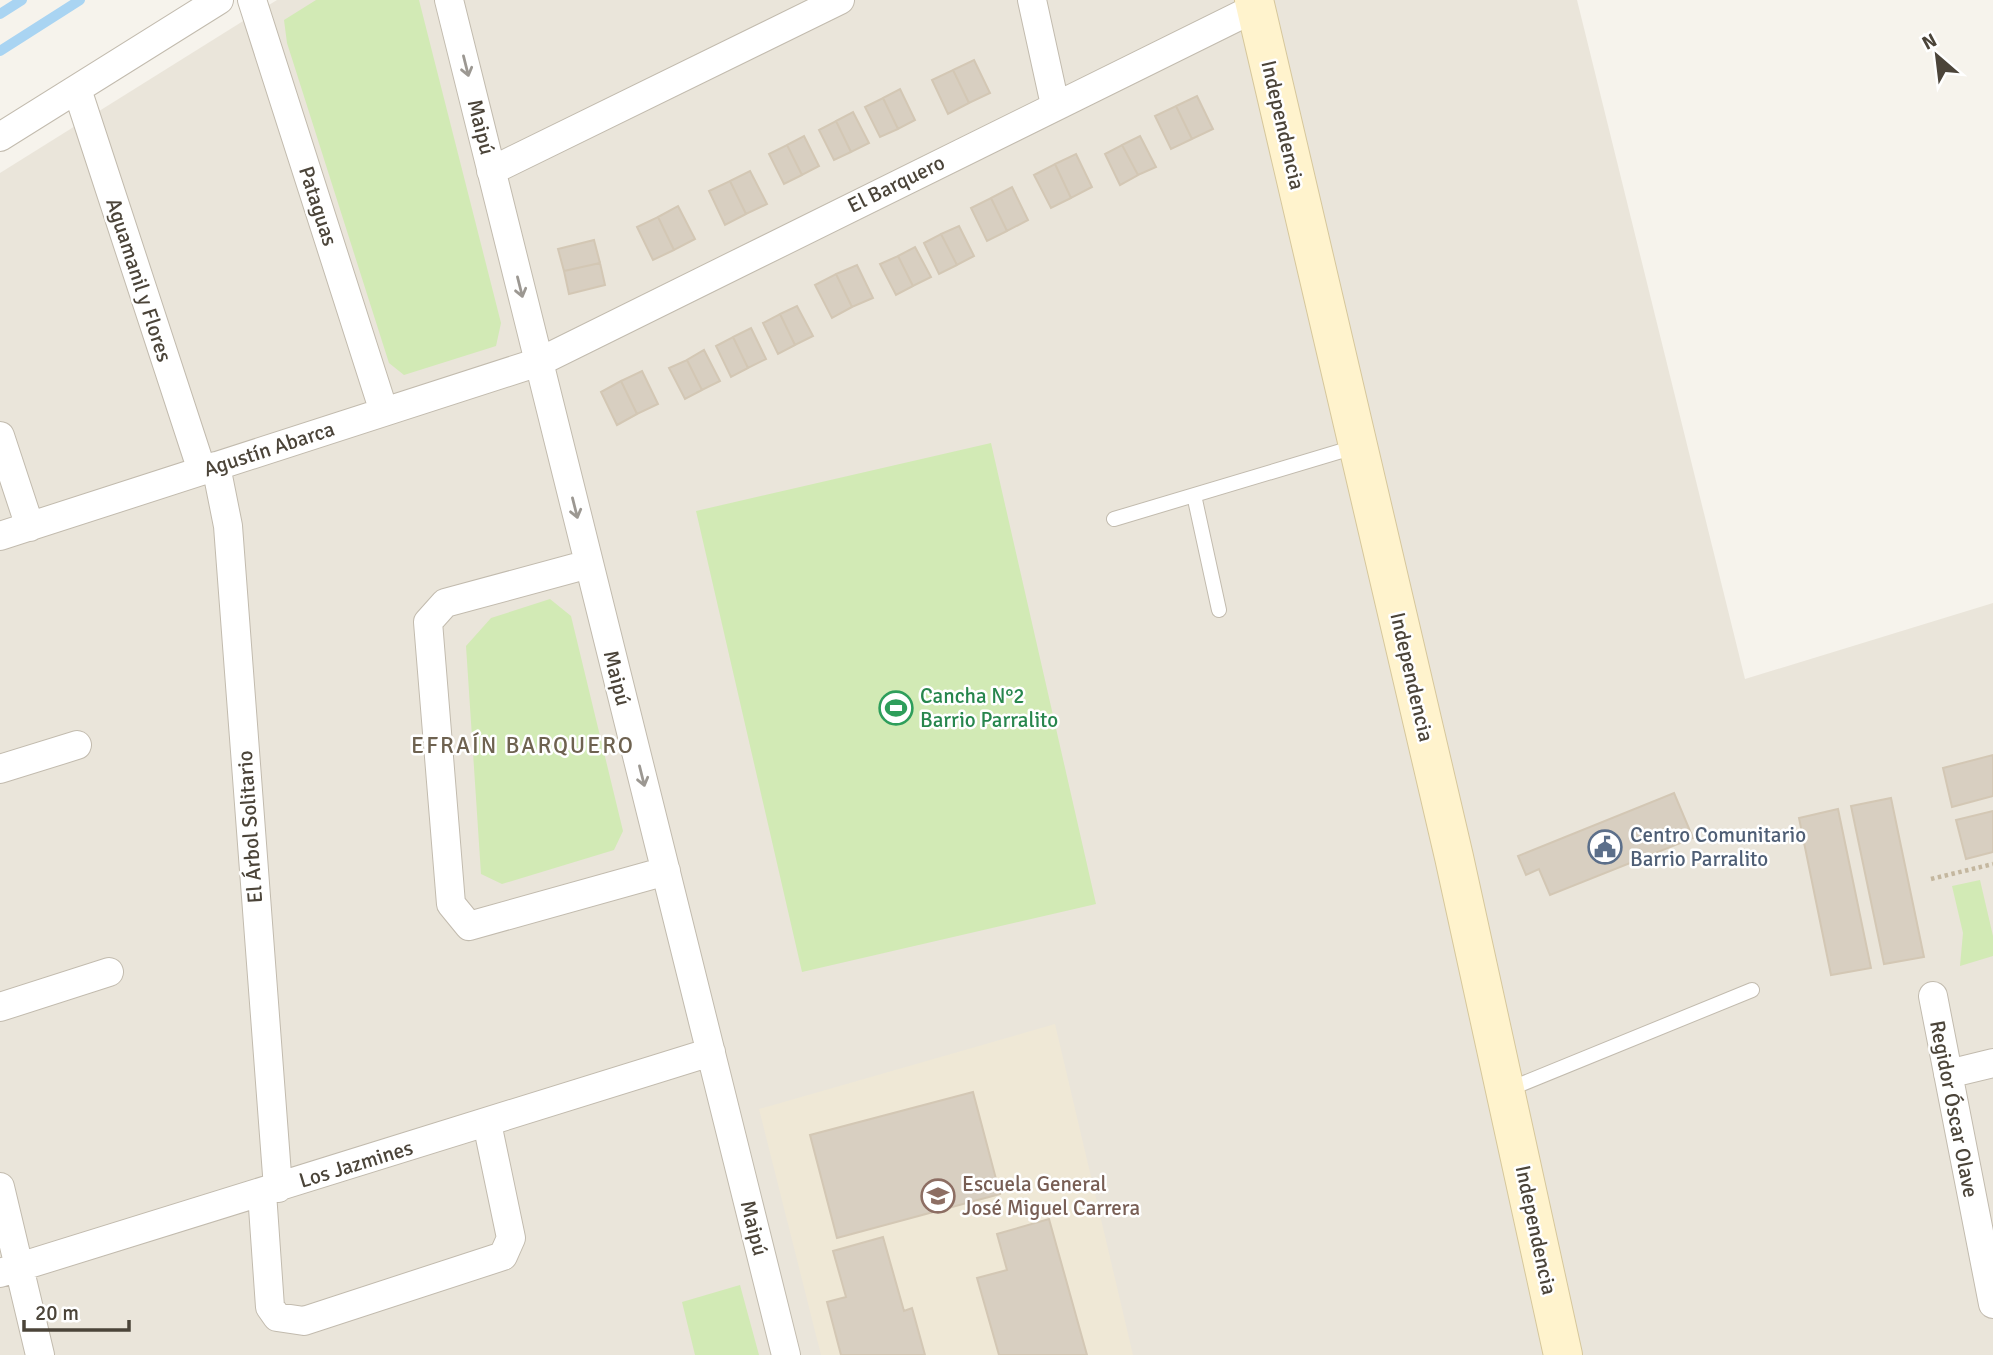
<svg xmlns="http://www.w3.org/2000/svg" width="1993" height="1355" viewBox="0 0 1993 1355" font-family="Signika,sans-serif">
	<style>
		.residential { fill: #eae5da }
		.education { fill: #efe8d6 }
		.green { fill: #d2eab5 }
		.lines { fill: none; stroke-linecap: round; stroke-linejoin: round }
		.stream { stroke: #a9d4f2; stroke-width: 10 }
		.building { fill: #d8cfc1; stroke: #d3c7b4; stroke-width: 2 }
		.lane-casing { stroke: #c2bbae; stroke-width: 16 }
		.street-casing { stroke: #c2bbae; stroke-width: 30 }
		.secondary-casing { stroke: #d6c79b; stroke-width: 40 }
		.path { stroke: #c4b79f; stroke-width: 4.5; stroke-dasharray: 3.5 3.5; stroke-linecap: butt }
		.lane { stroke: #fff; stroke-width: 14 }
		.street { stroke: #fff; stroke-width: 28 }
		.secondary { stroke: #fff3cd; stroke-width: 38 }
		.oneway { stroke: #9c9892 }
		.labels { text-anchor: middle; stroke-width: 5; stroke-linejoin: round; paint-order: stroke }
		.street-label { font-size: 21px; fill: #4b4439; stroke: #fff }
		.leisure-label { font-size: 21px; fill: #27864d; stroke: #fff; text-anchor: start }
		.service-label { font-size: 21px; fill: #4e5e75; stroke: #fff; text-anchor: start }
		.education-label { font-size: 21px; fill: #785e54; stroke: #fff; text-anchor: start }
		.neighbourhood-label { font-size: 23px; letter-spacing: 2px; fill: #6e6250; stroke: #fff }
	</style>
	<rect width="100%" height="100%" fill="#f6f3ec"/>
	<path class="residential" d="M277 0H1577L1745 679 1993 603V1355H0V173Z"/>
	<path class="education" d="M1055 1024 1133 1355H821L759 1109Z"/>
	<path class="green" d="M316 0H419L501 323 496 346 404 375 389 363 287 43 284 20Z
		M991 443 1096 904 802 972 696 511Z
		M550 599 571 616 623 831 614 850 502 884 481 874 466 646 491 618Z
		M1980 880 1993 936V956L1960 966 1963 933 1952 886Z
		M740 1285 759 1355H695L682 1302Z"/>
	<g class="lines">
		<path class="stream" d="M0 14 22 0
			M0 51 80 0"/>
	</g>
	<path class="building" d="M974 60 990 93 969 103 953 70Z
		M953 70 969 103 948 114 932 80Z
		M900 89 915 120 898 129 883 98Z
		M1197 96 1213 129 1192 139 1176 106Z
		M883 98 898 129 880 137 865 107Z
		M1176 106 1192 139 1171 149 1155 116Z
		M853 112 869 143 851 152 836 121Z
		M836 121 851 152 834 160 819 130Z
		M804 136 819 166 802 175 787 145Z
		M1140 136 1156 167 1138 175 1122 145Z
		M787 145 802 175 784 184 769 154Z
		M1122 145 1138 175 1120 185 1105 154Z
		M1076 154 1092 187 1071 198 1055 164Z
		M1055 164 1071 198 1051 208 1034 175Z
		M750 171 767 204 746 214 730 181Z
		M730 181 746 214 725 225 709 191Z
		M1012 187 1028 220 1007 231 991 198Z
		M991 198 1007 231 987 241 971 208Z
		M678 206 695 239 674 250 658 217Z
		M658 217 674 250 653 260 637 227Z
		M959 226 974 256 957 265 941 234Z
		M941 234 957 265 939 274 924 243Z
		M594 240 600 263 564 271 558 249Z
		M915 247 931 277 913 286 898 256Z
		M898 256 913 286 896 295 880 264Z
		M600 263 605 285 569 294 564 271Z
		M857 265 873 298 852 307 836 274Z
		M836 274 852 307 832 318 815 285Z
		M797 306 813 336 795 345 780 314Z
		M780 314 795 345 778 354 763 323Z
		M751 328 766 359 748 368 733 337Z
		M733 337 748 368 731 377 716 346Z
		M704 350 720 381 702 390 687 360Z
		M687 360 702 390 685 399 669 368Z
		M642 371 658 404 637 414 621 381Z
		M621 381 637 414 617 425 601 392Z
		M1993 755V796L1952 807 1943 768Z
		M1674 793 1693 838 1550 895 1539 869 1526 875 1518 856Z
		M1891 798 1924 957 1884 964 1851 806Z
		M1838 809 1871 968 1831 975 1799 818Z
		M1993 811V852L1966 859 1956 820Z
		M973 1092 1000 1194 837 1238 810 1135Z
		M1049 1219 1087 1355H999L977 1278 1007 1270 997 1234Z
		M883 1237 904 1311 912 1308 925 1355H841L827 1302 846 1297 833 1251Z"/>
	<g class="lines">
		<defs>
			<path id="lane" d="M1194 495 1219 610
				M1114 519 1358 446
				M1507 1090 1752 990"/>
			<path id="street" d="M252 0 384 412
				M449 0 786 1355
				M1032 0 1055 105
				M77 89 202 471
				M0 137 219 0
				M491 171 840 0
				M0 436 30 527
				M216 466 228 526 278 1188
				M0 536 539 362 1255 8
				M589 564 445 603 428 622 451 904 469 926 666 871
				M0 769 77 745
				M1933 996 1993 1304
				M0 1007 109 972
				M1948 1074 1993 1063
				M0 1187 40 1355
				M262 1193 270 1307 277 1317 304 1321 503 1256 511 1238 487 1123
				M0 1273 711 1052"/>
			<path id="secondary" d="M1254 0 1454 857 1563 1355"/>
		</defs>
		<use href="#lane" class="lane-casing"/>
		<use href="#street" class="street-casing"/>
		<use href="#secondary" class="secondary-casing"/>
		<path class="path" d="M1931 879 1993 864"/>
		<use href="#lane" class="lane"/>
		<use href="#street" class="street"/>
		<use href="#secondary" class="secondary"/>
	</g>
	<defs><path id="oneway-shaft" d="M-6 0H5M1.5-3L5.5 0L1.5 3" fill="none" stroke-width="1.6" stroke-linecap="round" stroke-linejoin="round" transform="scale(1.75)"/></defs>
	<g class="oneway">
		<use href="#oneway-shaft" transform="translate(466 66) rotate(76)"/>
		<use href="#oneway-shaft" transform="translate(520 287) rotate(76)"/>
		<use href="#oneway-shaft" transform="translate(575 508) rotate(76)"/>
		<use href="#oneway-shaft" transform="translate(642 776) rotate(76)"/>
	</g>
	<defs>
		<symbol id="stadium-ring" viewBox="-11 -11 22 22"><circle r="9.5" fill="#fff" stroke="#2e9e5b" stroke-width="1.5"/><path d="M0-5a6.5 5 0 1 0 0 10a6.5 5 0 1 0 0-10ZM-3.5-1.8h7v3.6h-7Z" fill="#2e9e5b"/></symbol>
		<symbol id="civic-ring" viewBox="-11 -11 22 22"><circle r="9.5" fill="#fff" stroke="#5c6f8a" stroke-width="1.5"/><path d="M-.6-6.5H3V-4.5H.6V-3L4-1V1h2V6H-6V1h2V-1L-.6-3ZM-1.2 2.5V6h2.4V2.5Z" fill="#5c6f8a"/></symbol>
		<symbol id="school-ring" viewBox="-11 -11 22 22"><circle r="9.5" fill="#fff" stroke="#8d6e63" stroke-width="1.5"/><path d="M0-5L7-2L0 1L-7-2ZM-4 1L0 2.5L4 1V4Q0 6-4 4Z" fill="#8d6e63"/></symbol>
	</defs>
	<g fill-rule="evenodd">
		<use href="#stadium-ring" x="877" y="689" width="38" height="38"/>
		<use href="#civic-ring" x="1586" y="828" width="38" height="38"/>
		<use href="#school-ring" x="919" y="1177" width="38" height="38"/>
	</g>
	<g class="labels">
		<g class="street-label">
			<text transform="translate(1283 125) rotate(77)" y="7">Independencia</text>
			<text transform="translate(481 127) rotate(76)" y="7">Maipú</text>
			<text transform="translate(896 184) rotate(-26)" y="7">El Barquero</text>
			<text transform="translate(318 206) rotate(72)" y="7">Pataguas</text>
			<text transform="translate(139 280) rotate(72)" y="7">Aguamanil y Flores</text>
			<text transform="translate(269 449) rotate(-18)" y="7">Agustín Abarca</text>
			<text transform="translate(1412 677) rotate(77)" y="7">Independencia</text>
			<text transform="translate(617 678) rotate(76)" y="7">Maipú</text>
			<text transform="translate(250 827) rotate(-94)" y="7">El Árbol Solitario</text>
			<text transform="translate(1954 1109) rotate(79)" y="7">Regidor Óscar Olave</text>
			<text transform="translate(356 1164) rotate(-17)" y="7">Los Jazmines</text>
			<text transform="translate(754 1228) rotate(76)" y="7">Maipú</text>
			<text transform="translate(1536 1230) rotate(78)" y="7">Independencia</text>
		</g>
		<g class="leisure-label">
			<text x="920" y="703">Cancha N°2<tspan x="920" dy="24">Barrio Parralito</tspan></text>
		</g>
		<g class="service-label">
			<text x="1630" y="842">Centro Comunitario<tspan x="1630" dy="24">Barrio Parralito</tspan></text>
		</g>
		<g class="education-label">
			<text x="962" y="1191">Escuela General<tspan x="962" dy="24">José Miguel Carrera</tspan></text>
		</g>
		<g class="neighbourhood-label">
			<text x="523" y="753">EFRAÍN BARQUERO</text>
		</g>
	</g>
	<g transform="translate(1937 56) rotate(332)" stroke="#ffffff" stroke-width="5" paint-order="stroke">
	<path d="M0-5L12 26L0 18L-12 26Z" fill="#4b4439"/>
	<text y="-10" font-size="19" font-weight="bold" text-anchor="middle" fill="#4b4439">N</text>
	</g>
	<path d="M24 1320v10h105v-10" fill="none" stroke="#4b4439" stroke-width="3.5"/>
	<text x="35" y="1320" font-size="21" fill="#4b4439" stroke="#ffffff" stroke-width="5" paint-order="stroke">20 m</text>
</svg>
